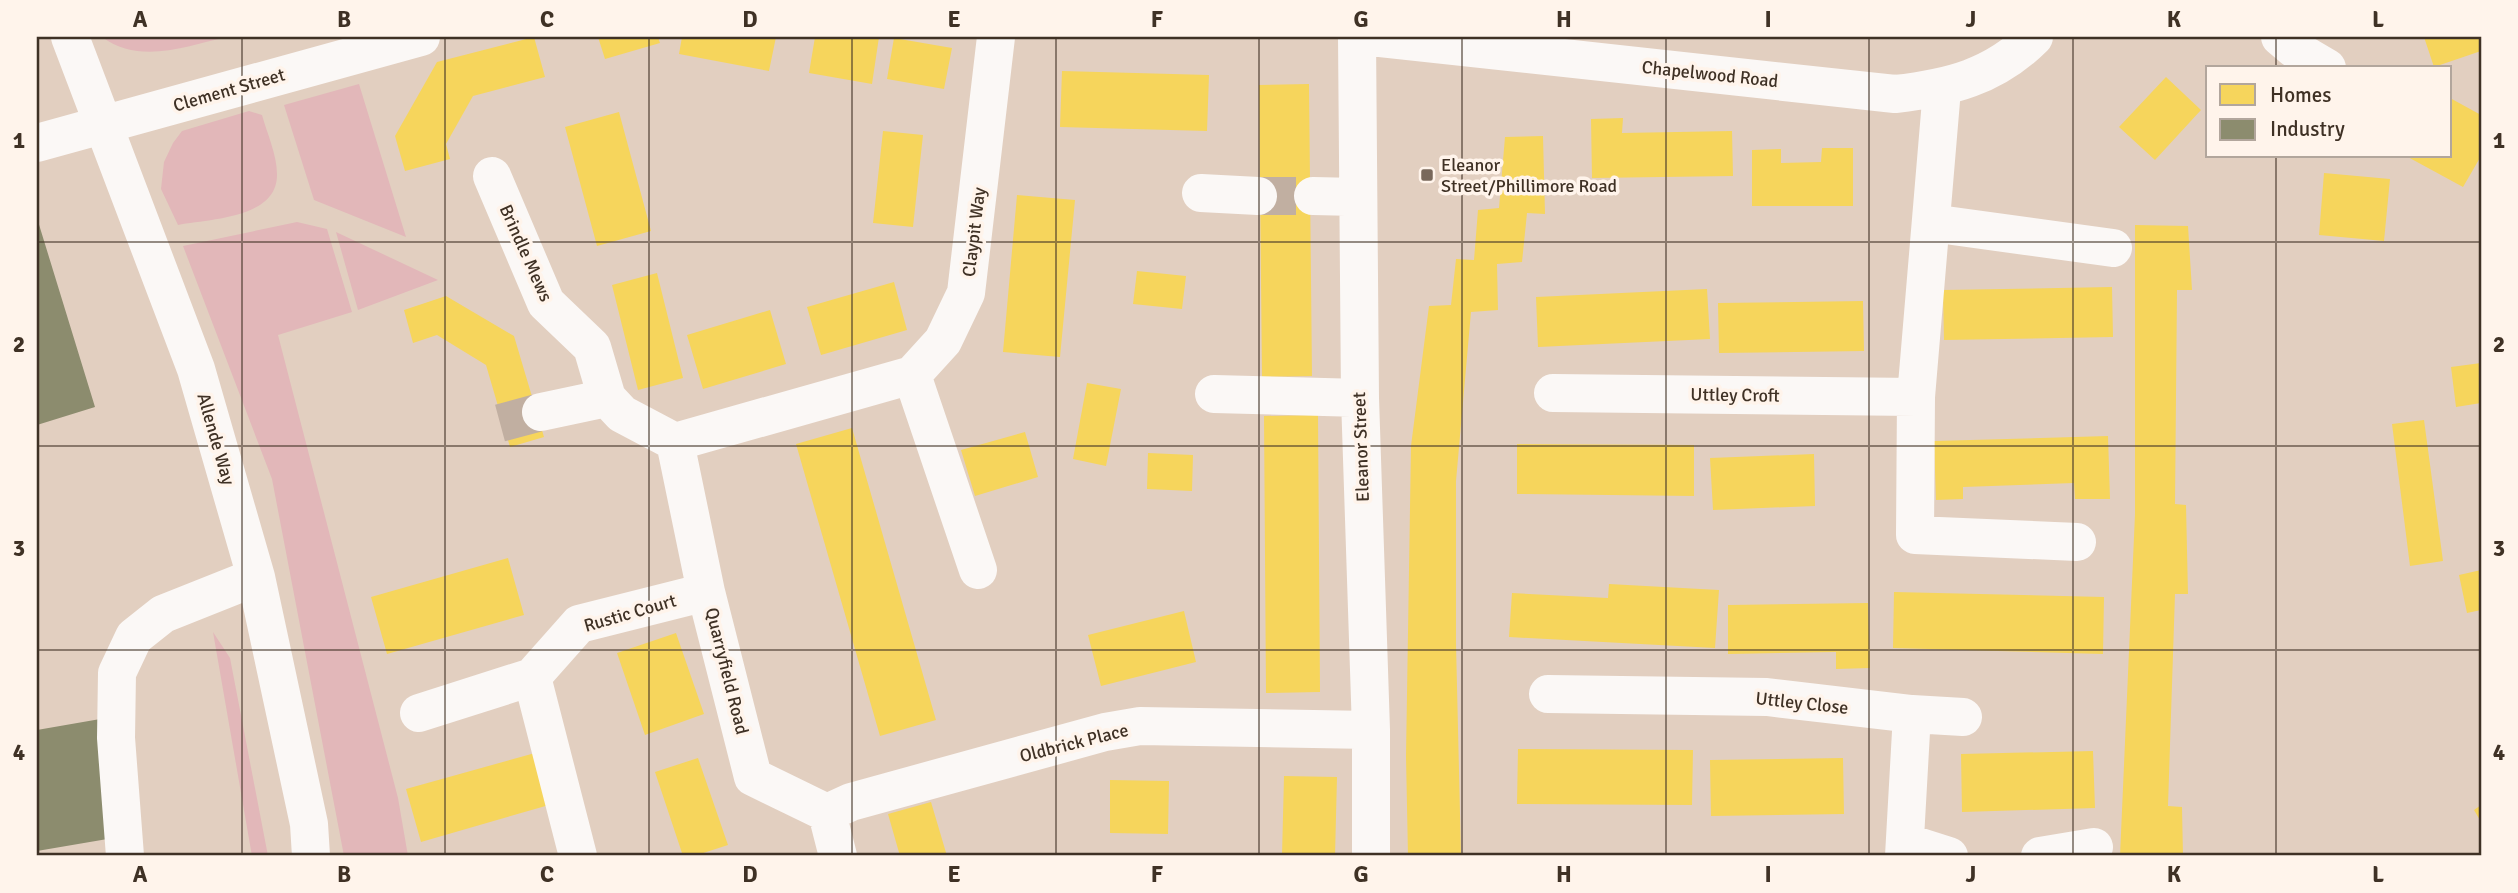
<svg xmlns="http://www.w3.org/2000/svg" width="2518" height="893" viewBox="0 0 2518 893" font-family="Signika,sans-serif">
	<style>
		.green { fill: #e2b7b9 }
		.homes { fill: #f6d55c }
		.industry { fill: #8c8c6e }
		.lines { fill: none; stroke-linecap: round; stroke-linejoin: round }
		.minor-tunnel { stroke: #c1afa1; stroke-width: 38; stroke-dasharray: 38 19; stroke-linecap: butt }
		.minor { stroke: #fbf8f6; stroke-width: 38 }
		.grid { fill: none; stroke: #3f3125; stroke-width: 2; stroke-opacity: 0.55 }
		.poi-dot { fill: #78685b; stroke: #fff4eb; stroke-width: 2.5 }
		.labels { text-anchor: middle; stroke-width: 7; stroke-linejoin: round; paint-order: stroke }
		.street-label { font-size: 18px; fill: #3f3125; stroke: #fff4eb }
		.poi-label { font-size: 18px; fill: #3f3125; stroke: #fff4eb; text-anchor: start }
		.neatline { fill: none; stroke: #3f3125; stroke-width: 2.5 }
		.grid-label { font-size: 23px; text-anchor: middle; font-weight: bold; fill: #3f3125 }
	</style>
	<rect width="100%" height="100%" fill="#e2cfc0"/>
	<path class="green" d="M102 37H227C186 46 140 65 102 37Z
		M359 84 406 237 314 200 284 105Z
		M249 111 262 115C267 133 277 155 277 174 278 219 208 219 178 225L161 189 164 162 173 143 182 131Z
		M297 222 327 229 352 312 278 335 398 798 408 856H344L272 479 183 246Z
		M336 232 438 280 358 310Z
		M213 632 230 658 268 856H252Z"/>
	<path class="homes" d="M534 37 545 77 473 96 446 144 450 159 405 171 395 136 437 62Z
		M598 37H658L660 43 605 59Z
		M682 37H776L769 71 679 54Z
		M815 37H879L872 84 809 73Z
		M2424 37H2481V51L2434 67Z
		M894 38 952 48 944 89 887 79Z
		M1062 71 1209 75 1207 131 1060 127Z
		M2166 77 2201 110 2155 160 2119 127Z
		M1309 84 1312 376 1262 377 1259 85Z
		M2450 98 2481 115V156L2463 187 2406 156H2450Z
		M619 112 651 231 597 246 565 127Z
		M1623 118 1622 133 1732 131 1733 176 1592 178 1591 119Z
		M883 131 923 135 913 227 873 223Z
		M1543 136 1545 214 1527 213 1522 262 1497 264 1498 310 1471 312 1456 481V644L1461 856H1408L1406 756 1411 446 1429 306 1451 305 1456 259 1474 260 1478 210 1499 208 1505 137Z
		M1822 148H1853V206H1752V150L1781 149V163L1821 162Z
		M2324 173 2390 179 2384 241 2319 235Z
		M1017 195 1075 200 1060 357 1003 352Z
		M2135 225 2188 226 2192 290H2177L2175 504 2186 505 2188 594H2175L2168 806 2182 807 2183 856H2120L2135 514Z
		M1137 271 1186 276 1182 309 1133 304Z
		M657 273 683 378 638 390 612 285Z
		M894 282 907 330 821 355 807 307Z
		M2112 287 2113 337 1944 340 1943 290Z
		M1707 289 1710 339 1538 347 1536 297Z
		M446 296 514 336 544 437 510 447 486 365 437 335 413 343 404 310Z
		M1863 301 1864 351 1719 353 1718 303Z
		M770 310 786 364 703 389 687 335Z
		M2481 363V403L2456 407 2451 367Z
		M1087 383 1121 389 1106 466 1073 459Z
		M1318 415 1320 692 1266 693 1264 416Z
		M2424 420 2443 561 2410 566 2392 424Z
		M852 428 936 720 880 736 796 444Z
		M1025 432 1038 477 975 496 961 450Z
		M2108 436 2110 499H2075L2074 483 1963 487V499L1936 500 1934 441Z
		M1517 444 1694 445V496L1517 494Z
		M1148 453 1193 455 1192 491 1147 489Z
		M1814 454 1815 506 1713 510 1710 458Z
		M508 558 524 615 387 654 371 597Z
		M2481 570V610L2467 613 2459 575Z
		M1609 584 1719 590 1715 648 1509 637 1512 593 1608 598Z
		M1894 592 2104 597 2103 654 1893 648Z
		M1868 603 1870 668 1836 669V652L1728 654V605Z
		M1184 611 1196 662 1101 686 1088 635Z
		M676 633 704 714 645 735 617 653Z
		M1518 749 1693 750 1692 805 1517 804Z
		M2093 751 2095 808 1962 812 1961 754Z
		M535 753 549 805 421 842 406 789Z
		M698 758 728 845 694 856H683L655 772Z
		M1843 758 1844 814 1711 816 1710 760Z
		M1284 776 1337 777 1335 856H1282Z
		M1110 780 1169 781 1168 834 1110 833Z
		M931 802 947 856H900L888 814Z
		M2481 805V822L2474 810Z"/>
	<path class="industry" d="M37 218 95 407 37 425Z
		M106 718 125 836 37 851V730Z"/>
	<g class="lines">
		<path class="minor-tunnel" d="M1258 196H1313
			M500 423 541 412"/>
		<path class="minor" d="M70 37 196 369 256 577 309 824 311 856
			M1357 37 1360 398 1371 730V856
			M1371 37 1895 94C1949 88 1994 77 2034 37
			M2280 37 2293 48 2327 68
			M1942 89 1916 397 1915 535 2077 542
			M37 143 421 37
			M492 176 546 303 592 347 607 398 622 414 675 442
			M1201 193 1258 196
			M1313 196 1357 197
			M1931 223 2113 248
			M912 375 978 570
			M1553 393 1916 397
			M1214 394 1360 398
			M541 412 607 398
			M675 442 912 375 943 341 966 293 996 37
			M675 442 706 592 753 777 827 813 838 856
			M532 677 578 856
			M1548 694 1767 697 1912 714 1904 856
			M419 713 532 677 579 624 706 592
			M1912 714 1963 717
			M827 813 851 802 1105 732 1140 726 1371 730
			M1905 842 1949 856
			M125 856 116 738 117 673 134 637 163 614 256 577
			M2040 856 2094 847"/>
	</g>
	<path class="grid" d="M242 37V856M445 37V856M649 37V856M852 37V856M1056 37V856M1259 37V856M1462 37V856M1666 37V856M1869 37V856M2073 37V856M2276 37V68M2276 156V856M37 242H2481M37 446H2481M37 650H2481"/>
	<rect class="poi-dot" x="1420" y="168" width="14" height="14" rx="3.5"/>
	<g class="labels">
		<g class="street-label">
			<text transform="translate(1710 74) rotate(6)" y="6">Chapelwood Road</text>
			<text transform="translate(229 90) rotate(-16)" y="6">Clement Street</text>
			<text transform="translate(974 232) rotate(-83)" y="6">Claypit Way</text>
			<text transform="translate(526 253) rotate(66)" y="6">Brindle Mews</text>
			<text transform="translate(1735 395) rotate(1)" y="6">Uttley Croft</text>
			<text transform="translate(216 439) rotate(74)" y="6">Allende Way</text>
			<text transform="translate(1361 447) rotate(-92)" y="6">Eleanor Street</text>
			<text transform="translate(630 613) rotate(-16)" y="6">Rustic Court</text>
			<text transform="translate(727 671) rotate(76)" y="6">Quarryfield Road</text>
			<text transform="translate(1802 703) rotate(6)" y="6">Uttley Close</text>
			<text transform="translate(1074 743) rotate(-14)" y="6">Oldbrick Place</text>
		</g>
		<g class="poi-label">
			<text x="1441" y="171">Eleanor<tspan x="1441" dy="21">Street/Phillimore Road</tspan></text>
		</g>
	</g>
	<rect width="2518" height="893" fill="none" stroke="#fff4eb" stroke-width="77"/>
	<rect x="2206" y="66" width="245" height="91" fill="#fff4eb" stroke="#b2a69c" stroke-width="2"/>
	<rect x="2220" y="84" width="35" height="21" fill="#f6d55c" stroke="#b2a69c" stroke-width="2"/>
	<text x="2270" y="102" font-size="21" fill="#3f3125">Homes</text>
	<rect x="2220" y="119" width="35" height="21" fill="#8c8c6e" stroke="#b2a69c" stroke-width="2"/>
	<text x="2270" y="136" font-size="21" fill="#3f3125">Industry</text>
	<rect x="38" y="38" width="2442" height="816" class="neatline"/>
	<g class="grid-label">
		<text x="140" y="27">A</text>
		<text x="344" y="27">B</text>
		<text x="547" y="27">C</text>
		<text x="750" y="27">D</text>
		<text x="954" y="27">E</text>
		<text x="1157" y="27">F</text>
		<text x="1361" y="27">G</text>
		<text x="1564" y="27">H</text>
		<text x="1768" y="27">I</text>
		<text x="1971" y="27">J</text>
		<text x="2174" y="27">K</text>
		<text x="2378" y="27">L</text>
		<text x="19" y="148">1</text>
		<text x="2499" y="148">1</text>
		<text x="19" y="352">2</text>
		<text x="2499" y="352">2</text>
		<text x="19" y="556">3</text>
		<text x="2499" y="556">3</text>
		<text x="19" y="760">4</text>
		<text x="2499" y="760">4</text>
		<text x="140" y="882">A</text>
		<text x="344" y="882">B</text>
		<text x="547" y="882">C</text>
		<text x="750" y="882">D</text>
		<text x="954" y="882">E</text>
		<text x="1157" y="882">F</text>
		<text x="1361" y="882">G</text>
		<text x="1564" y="882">H</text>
		<text x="1768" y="882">I</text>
		<text x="1971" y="882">J</text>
		<text x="2174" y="882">K</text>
		<text x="2378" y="882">L</text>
	</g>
</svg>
